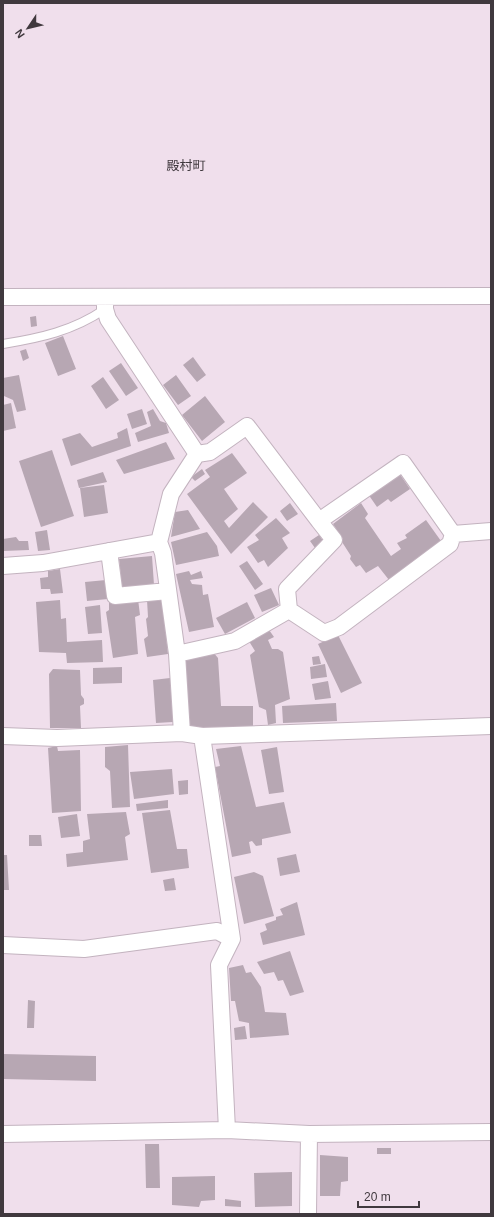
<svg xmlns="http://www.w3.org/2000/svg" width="494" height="1217" viewBox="0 0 494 1217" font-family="Arial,'Noto Sans JP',sans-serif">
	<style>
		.building { fill: #b7a7b3 }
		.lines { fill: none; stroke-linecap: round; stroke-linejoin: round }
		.service-casing { stroke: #c3b3bf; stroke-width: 10 }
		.minor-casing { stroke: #c3b3bf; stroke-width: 18 }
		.service { stroke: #fff; stroke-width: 8 }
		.minor { stroke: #fff; stroke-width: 16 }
		.labels { text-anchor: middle; stroke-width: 4; stroke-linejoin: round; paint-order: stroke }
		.quarter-label { font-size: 13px; fill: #40393e; stroke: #f0dfec }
	</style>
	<rect width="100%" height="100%" fill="#f0dfec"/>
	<path class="building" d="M36 316 37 326 31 327 30 317Z
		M63 336 76 369 58 376 45 343Z
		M26 349 29 358 23 361 20 351Z
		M193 357 206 375 197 382 183 365Z
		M121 363 138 388 126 396 109 371Z
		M19 375 26 410 17 412 13 400 4 396 3 378Z
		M176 375 191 396 178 405 163 385Z
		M103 377 119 400 106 409 91 386Z
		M205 396 225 422 202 441 182 415Z
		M11 403 16 428 3 431V405Z
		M142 409 147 424 132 429 127 414Z
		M153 409 160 421 166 423 169 433 138 442 135 433 151 426 147 412Z
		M127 428 131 446 71 466 62 439 80 433 92 447 118 438 117 433Z
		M166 442 175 459 124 474 116 460Z
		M52 450 74 516 41 527 19 461Z
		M232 453 247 473 224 489 238 509 224 521 229 528 253 502 268 517 231 554 187 494 210 477 205 470Z
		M202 469 205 474 195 481 191 477Z
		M103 472 107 482 79 488 77 480Z
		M399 473 410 489 391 502 388 499 377 507 368 494Z
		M104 485 108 513 84 517 80 488Z
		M290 503 298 514 287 521 280 511Z
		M361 503 368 514 365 518 391 556 401 549 397 543 407 538 405 535 426 520 441 541 389 580 378 566 366 573 360 565 356 567 350 559 351 556 342 542 343 539 333 524Z
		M188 510 200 529 171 537 175 512Z
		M276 518 290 533 282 538 288 548 268 567 264 560 258 563 247 547 259 540 255 535Z
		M47 530 50 550 38 551 35 532Z
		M207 532 217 546 219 556 176 565 171 542Z
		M319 535 324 542 315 548 310 541Z
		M16 537 19 541H28L29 550 3 551V539Z
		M152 556 154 585 122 588 119 559Z
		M247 561 263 584 255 590 239 566Z
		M60 569 63 593 51 594 50 589H41L40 578 48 577V571Z
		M189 571 191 575 201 571 203 578 190 580 192 584 202 585 203 595 208 594 214 627 189 632 176 574Z
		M106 580 108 599 87 601 85 582Z
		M271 588 279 605 262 612 254 595Z
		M138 599 140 615 135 617 138 654 113 658 106 612 109 610V602Z
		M162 599 168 654 147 657 144 639 148 636 146 619 148 617 147 600Z
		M60 600 61 619 66 618 67 642 102 640 103 662 67 663 66 653 39 652 36 602Z
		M247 602 255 618 225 634 216 618Z
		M100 605 102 633 88 634 85 607Z
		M267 627 274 637 268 640 272 649H278L283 652 290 699 275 705 276 723 268 725 266 710 259 707 250 655 255 651 247 638Z
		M338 635 362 683 341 693 318 644Z
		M213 652 218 658 221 706H253V728L189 727 185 660Z
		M319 656 321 664 313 665 312 657Z
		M325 664 327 677 311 679 310 667Z
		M122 667V683L93 684V668Z
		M53 669 80 670 81 695 84 699V704L80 706 81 728H50L49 674Z
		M170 678 173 722 156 723 153 680Z
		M328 681 331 698 315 700 312 684Z
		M336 703 337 721 283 723 282 706Z
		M128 745 130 807 112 808 110 771 105 767V747Z
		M57 746 58 751 80 750 81 811 52 813 48 748Z
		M241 746 256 807 284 802 291 833 262 839V845L256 846 252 841 249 842 251 853 232 857 215 767 220 766 216 749Z
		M277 747 284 792 269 794 261 750Z
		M172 769 174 794 134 799 130 772Z
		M188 780V794L179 795 178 781Z
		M168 800V808L137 811 136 804Z
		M170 810 177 849H187L189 868 151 873 142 813Z
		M126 812 130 834 125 837 128 860 67 867 66 854 83 852V841L90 839 87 814Z
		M77 814 80 836 61 838 58 817Z
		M29 835H41L42 846H29Z
		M296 854 300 872 280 876 277 858Z
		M3 855H7L9 890H3Z
		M254 872 263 876 274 916 244 924 234 877Z
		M174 878 176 890 165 891 163 880Z
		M297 902 305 935 263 945 260 933 267 930 265 924 276 920V917L283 915 280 909Z
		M290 951 304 992 290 996 283 980 278 981 274 972 264 974 257 962Z
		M243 965 246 973 251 972 261 987 265 1012 286 1013 289 1035 250 1038 249 1023 239 1021 235 1001H231L229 968Z
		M28 1000 35 1001 34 1028H27Z
		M245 1026 247 1039 235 1040 234 1028Z
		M3 1054 96 1056V1081L3 1079Z
		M145 1144H159L160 1188H146Z
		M377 1148H391V1154H377Z
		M320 1155 348 1157V1181L341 1182 340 1196H320Z
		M292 1172V1206L255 1207 254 1173Z
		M215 1176V1200L201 1201 199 1207 172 1205V1177Z
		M225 1199 241 1201V1207L225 1206Z"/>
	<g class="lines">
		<defs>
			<path id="service" d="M3 344C40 338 73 331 105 309"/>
			<path id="minor" d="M3 297 491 296
				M105 297V309L108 319 197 454 171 494 159 542 163 553 177 654 182 733
				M197 454 210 452 247 426 319 521 403 463 453 534 491 531
				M109 551 115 596 168 591
				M3 566 43 563 159 542
				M289 610 287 589 334 540 319 521
				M177 654 235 641 289 610 324 633 339 627 450 544 453 534
				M3 736 57 738 182 733 202 736 491 726
				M202 736 232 939 219 965 227 1130
				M3 945 84 949 217 931 232 939
				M3 1134 227 1130 309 1134 491 1132
				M308 1214 309 1134"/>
		</defs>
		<use href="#service" class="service-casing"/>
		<use href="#minor" class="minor-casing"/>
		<use href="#service" class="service"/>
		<use href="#minor" class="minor"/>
	</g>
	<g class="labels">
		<g class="quarter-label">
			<text x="186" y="170">殿村町</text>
		</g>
	</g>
	<rect width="494" height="1217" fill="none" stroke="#40393e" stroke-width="8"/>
	<g transform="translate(28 28) rotate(235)" stroke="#f0dfec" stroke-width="3" paint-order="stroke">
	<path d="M0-3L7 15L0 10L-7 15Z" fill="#40393e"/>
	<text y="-6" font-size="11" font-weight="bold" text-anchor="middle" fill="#40393e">N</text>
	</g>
	<path d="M358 1201v6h61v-6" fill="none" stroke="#40393e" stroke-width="2"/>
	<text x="364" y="1201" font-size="12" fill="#40393e" stroke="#f0dfec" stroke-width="3" paint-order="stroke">20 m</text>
</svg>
